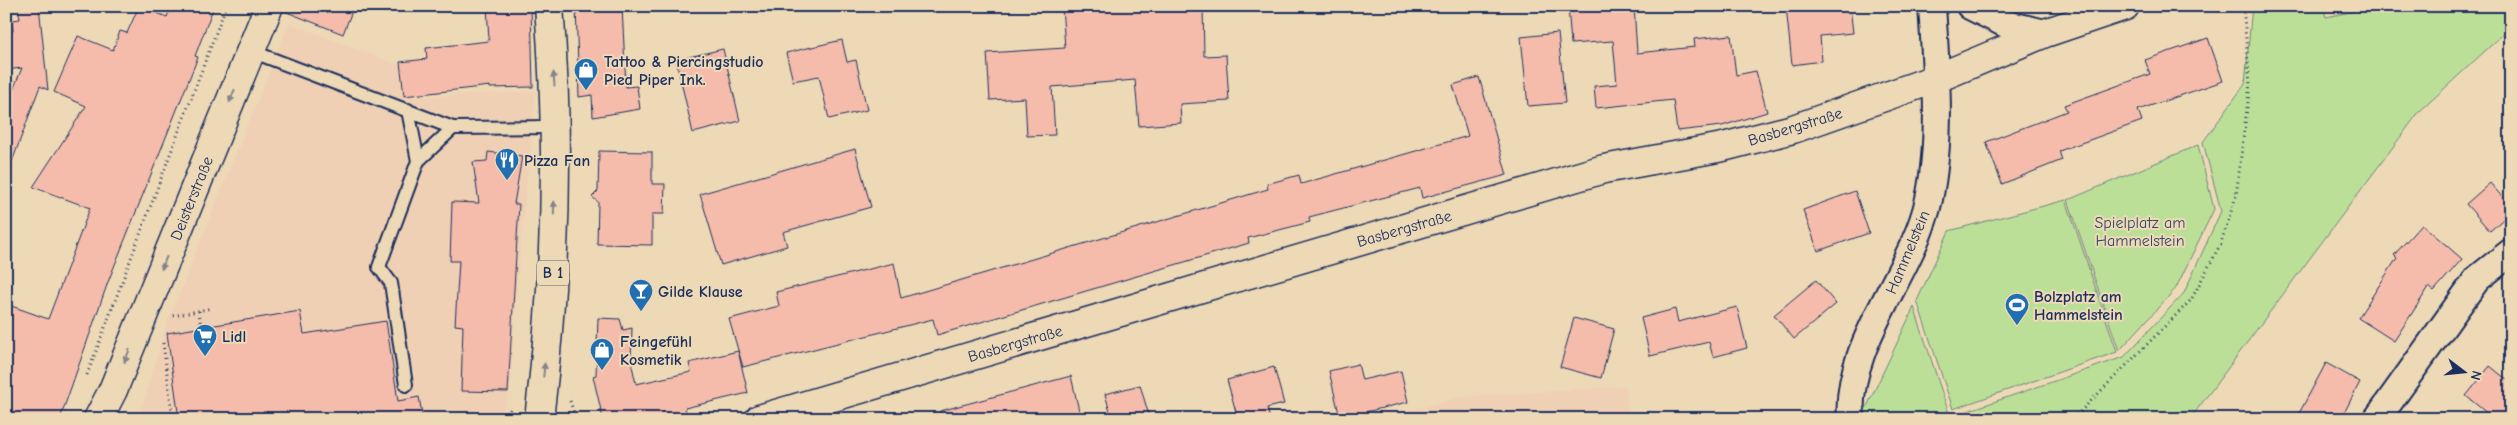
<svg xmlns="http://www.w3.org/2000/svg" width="2517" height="425" viewBox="0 0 2517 425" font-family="'Comic Neue',sans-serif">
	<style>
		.built { fill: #f0d0b4 }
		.green { fill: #bcdf98; stroke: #6c877b }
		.building { fill: #f5bcac; stroke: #1b2f5e }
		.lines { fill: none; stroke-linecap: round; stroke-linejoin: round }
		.service-casing { stroke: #1b2f5e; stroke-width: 16 }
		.minor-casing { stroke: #1b2f5e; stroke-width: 30 }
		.secondary-casing { stroke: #1b2f5e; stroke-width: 31 }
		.primary-casing { stroke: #1b2f5e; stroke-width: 31 }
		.path { stroke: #1b2f5e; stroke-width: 3; stroke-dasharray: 1 4; stroke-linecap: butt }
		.service { stroke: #eed9b7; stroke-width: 12 }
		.minor { stroke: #eed9b7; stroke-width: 26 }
		.secondary { stroke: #eed9b7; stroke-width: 28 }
		.primary { stroke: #eed9b7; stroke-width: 28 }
		.oneway { fill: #84848a }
		.labels { text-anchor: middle; stroke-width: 4; stroke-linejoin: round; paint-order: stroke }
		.shield { fill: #eed9b7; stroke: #5a6279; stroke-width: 1 }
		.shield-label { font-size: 15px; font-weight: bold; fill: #1b2f5e }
		.poi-label { font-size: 16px; font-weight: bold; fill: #1b2f5e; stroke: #eed9b7; text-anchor: start }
		.street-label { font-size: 16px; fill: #1b2f5e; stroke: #eed9b7 }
		.park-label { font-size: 16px; fill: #334967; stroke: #eed9b7 }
	</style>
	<rect width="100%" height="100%" fill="#eed9b7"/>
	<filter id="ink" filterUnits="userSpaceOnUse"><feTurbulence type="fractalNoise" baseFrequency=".02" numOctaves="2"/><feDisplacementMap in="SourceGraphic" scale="10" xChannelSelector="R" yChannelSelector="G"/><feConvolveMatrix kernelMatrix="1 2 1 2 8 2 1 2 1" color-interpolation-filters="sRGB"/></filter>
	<g filter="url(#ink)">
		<path class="built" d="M289 23 400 65 403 97 536 91 519 262 510 391 505 406 497 419H138L167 323Z
			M1626 386 1629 419H1381L1460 397Z"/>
		<path class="green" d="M2252 6H2323L2326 17 2379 6H2511V27L2419 112 2190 419H1864L1863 415 1914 307 1950 417 2124 357 2184 293 2221 211 2203 142 2245 84Z
			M2198 145 2214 209 2176 288 2119 351 2068 200Z
			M2066 200 2117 352 1953 409 1917 301 1949 231Z"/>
		<path class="building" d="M39 6 48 90 40 86 9 170H6V107L22 68 6 70V32L13 31 12 20 20 19 18 8Z
			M139 6 167 17 171 6H214L195 56 198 57 108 282 60 419H6V304L48 319 90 208 33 187 86 106 54 92 78 36 113 50 120 31 127 33Z
			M284 6H354L343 34 284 11Z
			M487 6H531L533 87 490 88V86L404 96 400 62 427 59 426 48 489 41Z
			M576 6H622L626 87 637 86 640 109 593 117 592 95 579 97Z
			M1062 6H1203L1204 56 1226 55 1229 101 1180 104 1181 123 1139 126 1135 80 1052 87 1055 135 1027 136 1025 98 990 100 987 53 1065 48Z
			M1568 6H1634L1637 53 1695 47 1694 39 1731 35 1736 75 1756 71 1767 112 1722 126 1677 131 1673 100 1596 108 1594 86 1617 84 1613 41 1571 44Z
			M1786 6H1850L1853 33 1820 36 1822 61 1792 65Z
			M1558 33 1565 103 1528 106 1521 37Z
			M2208 38 2223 81 2138 110 2142 121 2059 151 2062 160 2002 184 1986 142 2067 111 2064 105 2150 74 2145 60Z
			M842 40 847 62 856 60 867 110 829 119 819 76 793 81 786 53Z
			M723 49 740 121 693 133 676 60Z
			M1479 77 1507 175 1422 198 1420 188 1309 217 1310 222 1248 238 1249 243 937 335 933 319 743 367 729 319 779 306 776 292 894 263 901 298 1268 189 1267 184 1299 175 1301 184 1468 136 1453 85Z
			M855 149 871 207 783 232 787 246 721 265 700 194Z
			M599 151 652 152V184H665L664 214H652V245L597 244 598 202 592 197 598 191Z
			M488 152 522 156 514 204H519L508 392 461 391 463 326 455 325 459 261H450L452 202 479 203 473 162 487 161Z
			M2490 183 2511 207V212L2490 231 2466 204Z
			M1855 191 1869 233 1818 251 1803 210Z
			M2422 224 2462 259 2434 291 2429 287 2394 341 2358 318 2397 258 2394 255Z
			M1816 280 1836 304 1794 339 1774 315Z
			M1737 307 1747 348 1713 357 1709 342 1650 356 1641 318 1675 309 1678 322Z
			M300 311 304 334 386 321 398 401 419 397 423 419H179L167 333Z
			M598 318 620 319 623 330 632 328 631 361 636 384 691 372 689 363 738 351 748 393 685 408 687 415 672 419H603L593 376 596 375Z
			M1574 318 1614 329 1601 378 1560 367Z
			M2326 363 2360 382 2341 419H2296Z
			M1358 364 1362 380 1401 371 1408 402 1340 418 1329 371Z
			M2490 366 2511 383V404L2499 419H2494L2466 396Z
			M1274 367 1284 404 1267 408 1270 419H1238L1227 380Z
			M1071 376 1080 415 1067 419H941L940 411Z
			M1140 385 1150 419H1112L1105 394Z"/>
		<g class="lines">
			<defs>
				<path id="service" d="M251 51 453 128 556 127
					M408 110 418 161
					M406 385 391 283 379 267 418 161 453 128"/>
				<path id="minor" d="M1970 6 2006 24 2045 33
					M1851 419C1844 344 1914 271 1929 199 1942 137 1936 69 1932 6
					M2377 419 2477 279 2511 252"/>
				<path id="secondary" d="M759 419 1604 169 1723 147 1793 129 1935 79 2045 33 2125 6"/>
				<path id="primary" d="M98 419 113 390 269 6
					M539 419C556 280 560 146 549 6"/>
			</defs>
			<use href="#service" class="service-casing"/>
			<use href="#minor" class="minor-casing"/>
			<use href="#secondary" class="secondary-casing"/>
			<use href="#primary" class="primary-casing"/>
			<path class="path" d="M199 311 201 328
				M173 316 212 308
				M163 343 173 419
				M87 375 226 6
				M570 401 576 419
				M505 419 511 408
				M2073 419 2191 300 2221 243 2236 196 2250 84 2243 6"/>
			<use href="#service" class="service"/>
			<use href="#minor" class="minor"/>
			<use href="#secondary" class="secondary"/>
			<use href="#primary" class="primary"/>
		</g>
		<defs><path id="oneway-solid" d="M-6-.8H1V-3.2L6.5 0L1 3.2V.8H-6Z" transform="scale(1.25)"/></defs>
		<g class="oneway">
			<use href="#oneway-solid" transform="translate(554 79) rotate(-94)"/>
			<use href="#oneway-solid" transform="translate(232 96) rotate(112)"/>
			<use href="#oneway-solid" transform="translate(554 208) rotate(-89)"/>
			<use href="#oneway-solid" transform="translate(164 263) rotate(112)"/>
			<use href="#oneway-solid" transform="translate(127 356) rotate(112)"/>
			<use href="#oneway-solid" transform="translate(544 370) rotate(-84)"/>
		</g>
	</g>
	<defs>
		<symbol id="shop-pin" viewBox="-11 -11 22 30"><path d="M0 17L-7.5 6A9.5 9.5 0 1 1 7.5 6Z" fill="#1f6fb2" stroke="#eed9b7"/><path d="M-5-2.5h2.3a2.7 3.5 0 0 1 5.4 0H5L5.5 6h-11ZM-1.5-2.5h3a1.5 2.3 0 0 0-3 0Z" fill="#fff"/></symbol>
		<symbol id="restaurant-pin" viewBox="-11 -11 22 30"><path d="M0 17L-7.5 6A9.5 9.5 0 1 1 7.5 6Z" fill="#1f6fb2" stroke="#eed9b7"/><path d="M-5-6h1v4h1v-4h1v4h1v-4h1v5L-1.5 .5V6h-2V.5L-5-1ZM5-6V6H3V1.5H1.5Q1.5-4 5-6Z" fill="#fff"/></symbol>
		<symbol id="bar-pin" viewBox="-11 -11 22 30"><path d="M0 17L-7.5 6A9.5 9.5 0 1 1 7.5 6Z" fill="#1f6fb2" stroke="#eed9b7"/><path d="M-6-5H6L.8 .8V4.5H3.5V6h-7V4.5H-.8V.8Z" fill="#fff"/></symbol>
		<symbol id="stadium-pin" viewBox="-11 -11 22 30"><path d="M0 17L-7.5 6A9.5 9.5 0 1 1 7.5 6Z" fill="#1f6fb2" stroke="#eed9b7"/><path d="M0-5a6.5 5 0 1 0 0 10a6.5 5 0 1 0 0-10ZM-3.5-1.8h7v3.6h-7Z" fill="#fff"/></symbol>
		<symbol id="supermarket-pin" viewBox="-11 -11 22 30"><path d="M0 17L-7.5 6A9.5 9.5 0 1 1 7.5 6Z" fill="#1f6fb2" stroke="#eed9b7"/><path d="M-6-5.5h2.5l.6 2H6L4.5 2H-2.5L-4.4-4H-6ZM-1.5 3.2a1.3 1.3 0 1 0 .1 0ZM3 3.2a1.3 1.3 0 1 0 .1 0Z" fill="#fff"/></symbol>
	</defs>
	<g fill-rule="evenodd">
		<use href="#shop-pin" x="572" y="56" width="28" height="38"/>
		<use href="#restaurant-pin" x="493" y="146" width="28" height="38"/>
		<use href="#bar-pin" x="627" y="277" width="28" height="38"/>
		<use href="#stadium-pin" x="2003" y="291" width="28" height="38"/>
		<use href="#supermarket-pin" x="191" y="322" width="28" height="38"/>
		<use href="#shop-pin" x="588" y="336" width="28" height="38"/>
	</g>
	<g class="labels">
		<rect class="shield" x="537" y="260.5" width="32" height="25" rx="4"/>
		<g class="shield-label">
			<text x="553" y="278">B 1</text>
		</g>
		<g class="poi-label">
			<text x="604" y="67">Tattoo &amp; Piercingstudio<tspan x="604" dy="18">Pied Piper Ink.</tspan></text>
			<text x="524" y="166">Pizza Fan</text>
			<text x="658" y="297">Gilde Klause</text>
			<text x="2034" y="302">Bolzplatz am<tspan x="2034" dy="18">Hammelstein</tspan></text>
			<text x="222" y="342">Lidl</text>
			<text x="620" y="347">Feingefühl<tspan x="620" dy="18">Kosmetik</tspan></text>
		</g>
		<g class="street-label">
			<text transform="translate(1795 126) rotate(-17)" y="6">Basbergstraße</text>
			<text transform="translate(191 198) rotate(-68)" y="6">Deisterstraße</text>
			<text transform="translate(1404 228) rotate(-16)" y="6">Basbergstraße</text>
			<text transform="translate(1907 252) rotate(-67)" y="6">Hammelstein</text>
			<text transform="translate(1015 343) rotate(-16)" y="6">Basbergstraße</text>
		</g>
		<g class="park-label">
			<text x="2140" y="228">Spielplatz am<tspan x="2140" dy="18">Hammelstein</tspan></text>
		</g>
	</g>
	<rect width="2517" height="425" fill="none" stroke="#eed9b7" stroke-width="25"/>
	<rect x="12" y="12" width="2492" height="400" fill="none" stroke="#1b2f5e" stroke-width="2" filter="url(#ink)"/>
	<g transform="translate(2464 372) rotate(106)" stroke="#eed9b7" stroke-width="4" paint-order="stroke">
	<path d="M0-4L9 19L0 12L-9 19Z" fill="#1b2f5e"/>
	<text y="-8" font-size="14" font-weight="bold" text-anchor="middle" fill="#1b2f5e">N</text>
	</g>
</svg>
